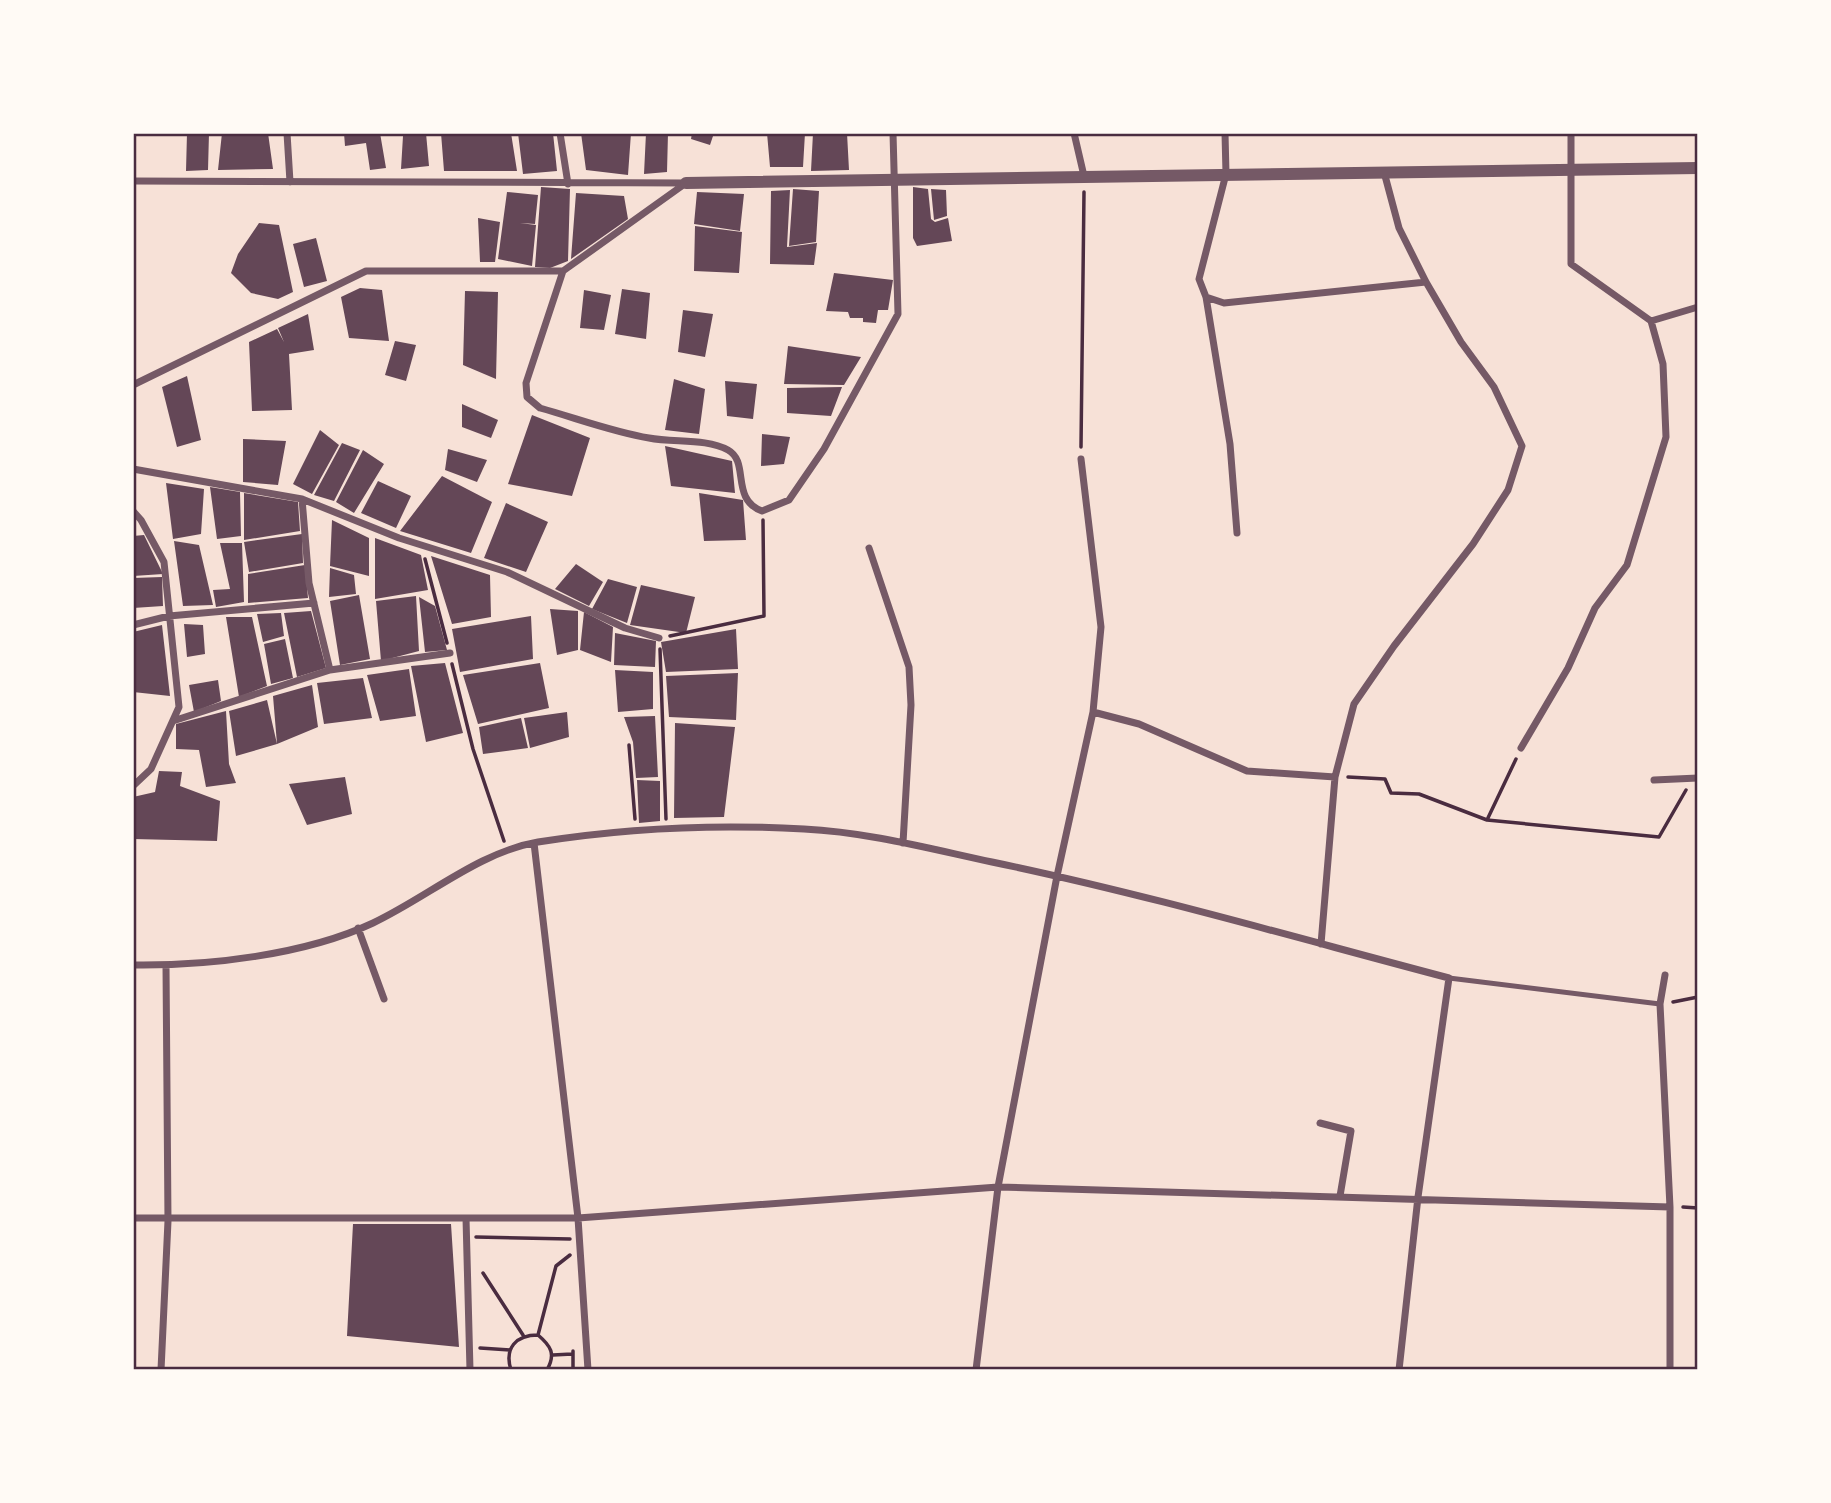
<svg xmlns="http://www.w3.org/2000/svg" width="1831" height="1503" viewBox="0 0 1831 1503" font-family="Karla,sans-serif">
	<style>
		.building { fill: #644757 }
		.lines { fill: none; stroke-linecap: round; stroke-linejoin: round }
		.path { stroke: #4a2c40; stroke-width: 3.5 }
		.service { stroke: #755966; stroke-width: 5 }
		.minor { stroke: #755966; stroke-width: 7 }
		.tertiary { stroke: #755966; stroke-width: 12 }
		.neatline { fill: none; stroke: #4a2c40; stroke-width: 2.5 }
	</style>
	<rect width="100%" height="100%" fill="#f7e1d7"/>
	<path class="building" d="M187 133H209L208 170 186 171Z
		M222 133H268L273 169 218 170Z
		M344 133H380L386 168 370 170 366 143 345 146Z
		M394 133H426L429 166 401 169 403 136Z
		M441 133H511L517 171H444Z
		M518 133H553L557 171 523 174Z
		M581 133H631L628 175 586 170Z
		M646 133H668L667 172 644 174Z
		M692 133H714L710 145 691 139Z
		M767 133H805L803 167H770Z
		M813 133H847L849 170 811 171Z
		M541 187 570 189 568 261 550 268 535 267Z
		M913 187 928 189 931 219 935 222 948 218 952 241 917 246 913 238Z
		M793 189 819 191 816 242 789 246Z
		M931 189 946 190 947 216 934 220Z
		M790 190 787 247 817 243 814 265 770 264 771 191Z
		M507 192 538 195 535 224 520 223 536 225 532 266 498 259Z
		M697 192 744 194 740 231 694 224Z
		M576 193 624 196 628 219 571 259Z
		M478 218 500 222 495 262H480Z
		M259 223 279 225 293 292 278 299 251 293 231 273 238 254Z
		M695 226 742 232 739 273 694 271Z
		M316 238 327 281 304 287 293 244Z
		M834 273 893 280 888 310H878L876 323 863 322V318H850L848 312 826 311Z
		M360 288 382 290 389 341 349 338 341 297Z
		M622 289 650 293 646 339 615 334Z
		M584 290 611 295 604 330 580 328Z
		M465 291 498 292 496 379 463 365Z
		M683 310 713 314 705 357 678 352Z
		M308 314 314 350 289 354 292 410 252 411 249 342 277 329 284 342 278 328Z
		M395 341 416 345 406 381 385 375Z
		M788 346 861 357 844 385 784 384Z
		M187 376 201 440 177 447 162 387Z
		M674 379 705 389 699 434 665 430Z
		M725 381 757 384 753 419 727 416Z
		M842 387 831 416 787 413V388Z
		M462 404 498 420 491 438 462 427Z
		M532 415 590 438 572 496 508 484Z
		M320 430 339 445 312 494 293 484Z
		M762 434 790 437 784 464 761 466Z
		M243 439 286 441 278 485 243 482Z
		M342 443 360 450 334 501 314 495Z
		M665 446 732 461 735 493 671 486Z
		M448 449 487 460 477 482 445 470Z
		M363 450 384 464 354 513 336 502Z
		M442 476 492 502 471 553 400 531Z
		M378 481 411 496 396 528 361 513Z
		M166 483 204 489 201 534 173 539Z
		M210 487 240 492 241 536 217 539Z
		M244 493 298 502 300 531 244 540Z
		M699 493 743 500 746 540 704 541Z
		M506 503 548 522 526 572 484 558Z
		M332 520 369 538V576L330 566Z
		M302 534 303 563 249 572 244 542Z
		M144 535 163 574 133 576V536Z
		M375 538 421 555 428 590 375 599Z
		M174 541 199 545 213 605 183 606Z
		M220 543H242L244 602 216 607 213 590 230 589Z
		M431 556 490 575 491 617 452 624Z
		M576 564 603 582 589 606 555 589Z
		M305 565 308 598 248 603V574Z
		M330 568 354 575 356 594 329 597Z
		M162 577 163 606 133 608V578Z
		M608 579 637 587 627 623 592 609Z
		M641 585 695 597 686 633 630 625Z
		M359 595 370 659 340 665 330 601Z
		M416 596 419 651 381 661 376 601Z
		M419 597 435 606 447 650 425 652Z
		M550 609 578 611V650L557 655Z
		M311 611 326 668 297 677 284 613Z
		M584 612 613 627 611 662 580 650Z
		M281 613 284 636 263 642 257 614Z
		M531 616 533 659 460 672 452 629Z
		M226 617H252L267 686 239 697Z
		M184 624 203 625 205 654 187 657Z
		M162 625 170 696 133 692V632Z
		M736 629 738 669 666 672 661 642Z
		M615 633 656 641 655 667 614 665Z
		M285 639 293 678 271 684 264 644Z
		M445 663 463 733 426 742 411 666Z
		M540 663 549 708 478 724 463 675Z
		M409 669 416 716 380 721 367 675Z
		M615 670 653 672V709L618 712Z
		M738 673 736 720 669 717 666 676Z
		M363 678 372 718 324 724 317 683Z
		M218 680 221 701 194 712 189 685Z
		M312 685 318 727 277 744 236 756 229 711 267 700 277 744 273 696Z
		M226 711 229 764 236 783 206 787 199 750 176 749V724Z
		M567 712 569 737 530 748 524 718Z
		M655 716 658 777 636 778 633 742 624 717Z
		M521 718 528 748 483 754 479 727Z
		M675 723 735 727 724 817 674 818Z
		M159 771 182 772 180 786 220 801 217 841 133 839V797L155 792Z
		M345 777 352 814 307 825 289 784Z
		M637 780 660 781V821L639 823Z
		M353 1224H451L459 1347 347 1336Z"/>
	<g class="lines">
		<path class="path" d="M1081 447 1084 192
			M425 559 447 643
			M670 636 764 616 763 520
			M660 649 666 819
			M452 664 473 749 504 841
			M629 745 635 819
			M1348 777 1385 779 1391 793 1419 794 1487 820 1659 837 1686 790
			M1487 820 1516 759
			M1673 1002 1698 997
			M1683 1207 1698 1208
			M476 1237 570 1239
			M483 1273 523 1335
			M538 1335 556 1266 570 1255
			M480 1348 510 1350
			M573 1351V1370
			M553 1355 572 1354
			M511 1370C504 1348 516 1335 538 1335 551 1346 556 1354 547 1370"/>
		<path class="service" d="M1449 978 1660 1004"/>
		<path class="minor" d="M287 133 290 182
			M560 133 568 184
			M1074 133 1084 176
			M1225 133 1226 174 1199 279 1206 297 1230 444 1237 533
			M133 181 685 183
			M563 271 526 383 527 397 540 408C576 418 613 432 649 438 674 443 706 438 728 450 750 462 730 499 762 511L789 500 824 449 898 314 893 133
			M1206 297 1224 303 1426 282
			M1651 321 1698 307
			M133 385 366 271H563L686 183
			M133 469 302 499 399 538 507 572 625 628 659 638
			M302 499 309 583 330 670
			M133 511 141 520 164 562 179 707 151 769 133 786
			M869 548 909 667 911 705 903 843
			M133 625 169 616 314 603
			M1093 712 1139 724 1247 771 1335 777
			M173 721 330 670 450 653
			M1521 748 1568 668 1595 608 1627 565 1666 437 1663 364 1651 321 1571 264V133
			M1654 780 1698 778
			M534 843 578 1218 588 1370
			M358 928 384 999
			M1321 944 1335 777 1354 704 1394 646 1473 544 1508 490 1522 446 1494 387 1461 342 1426 282 1399 228 1384 172
			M133 965C208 966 305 955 373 923 428 897 479 852 538 842 626 828 715 824 804 829 867 832 931 849 992 862 1146 894 1297 938 1449 978L1418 1197 1399 1370
			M1665 975 1660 1004 1670 1207V1370
			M1320 1123 1351 1131 1340 1196
			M133 1218H578L998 1187 1670 1207
			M466 1218 470 1370
			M161 1370 168 1221 166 965
			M976 1370 998 1187 1057 876 1093 712 1101 627 1081 459"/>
		<path class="tertiary" d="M686 183 1698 168"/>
	</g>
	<rect width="1831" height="1503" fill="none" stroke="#fffaf5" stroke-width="270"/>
	<rect x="135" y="135" width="1561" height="1233" class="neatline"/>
</svg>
